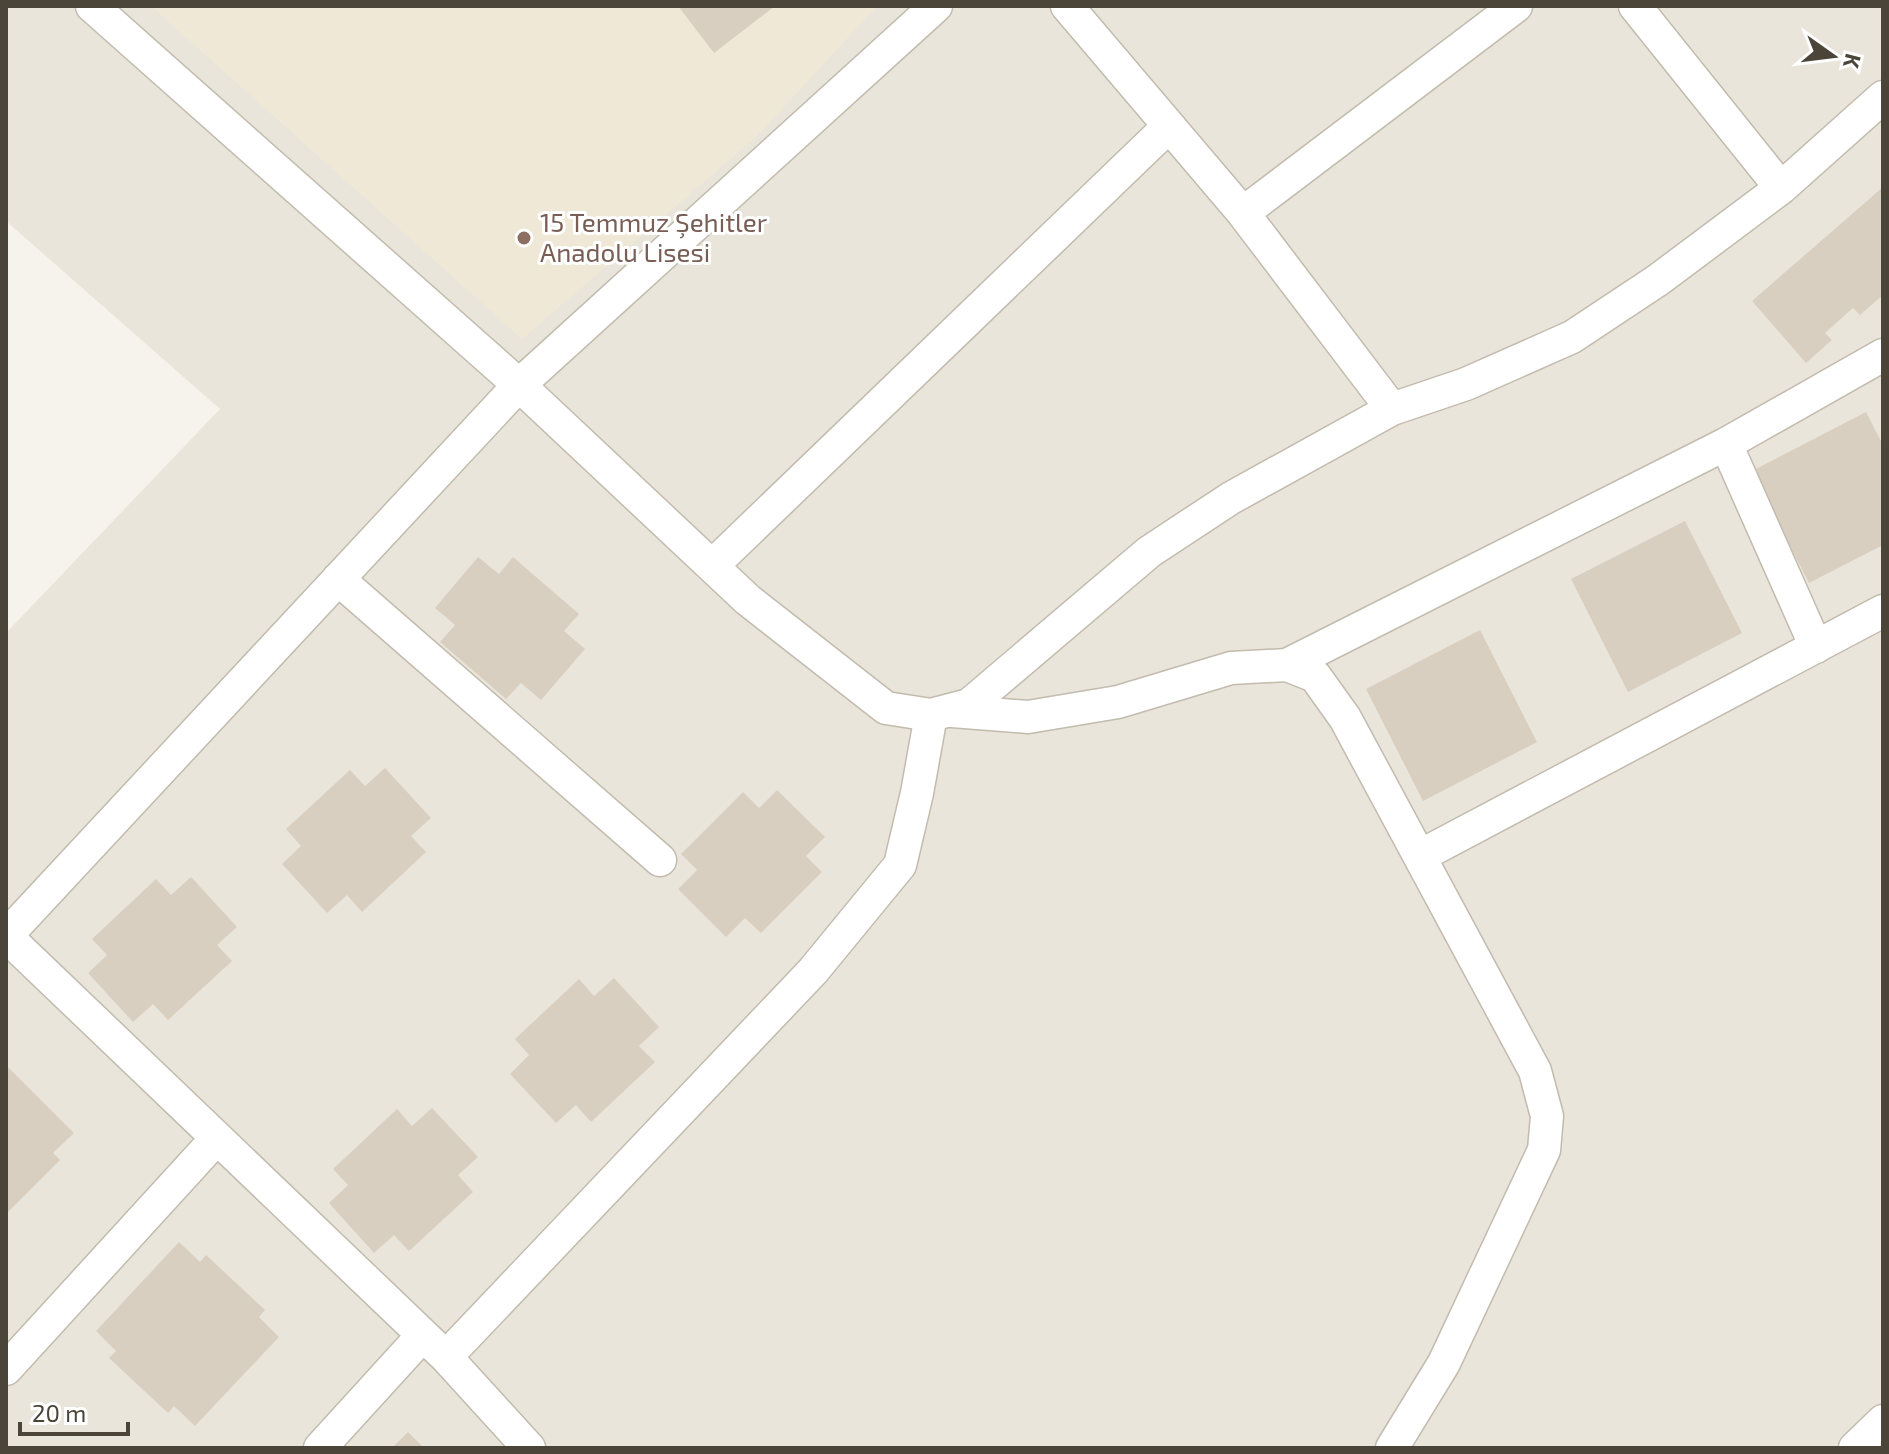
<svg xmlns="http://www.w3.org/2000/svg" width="1889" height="1454" viewBox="0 0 1889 1454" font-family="'Exo 2',sans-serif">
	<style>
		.residential { fill: #eae5da }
		.education { fill: #efe8d6 }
		.building { fill: #d8cfc1 }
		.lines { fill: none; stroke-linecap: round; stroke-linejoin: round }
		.street-casing { stroke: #c2bbae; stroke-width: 35 }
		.street { stroke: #fff; stroke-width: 32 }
		.education-dot { fill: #8d6e63; stroke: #fff; stroke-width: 3 }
		.labels { text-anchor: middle; stroke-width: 6; stroke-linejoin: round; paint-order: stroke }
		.education-label { font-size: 26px; fill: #785e54; stroke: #fff; text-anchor: start }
	</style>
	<rect width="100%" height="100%" fill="#f6f3ec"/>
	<path class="residential" d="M6 6H1883V1448H6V633L220 409 6 221Z"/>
	<path class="education" d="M151 6H877L755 138 522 339Z"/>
	<path class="building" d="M678 6H775L714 53Z
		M1883 187V295L1860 315 1853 308 1825 333 1832 340 1806 363 1752 301Z
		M1866 412 1883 445V545L1809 583 1752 471Z
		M1685 521 1742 633 1628 692 1571 579Z
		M478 557 499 574 513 557 579 614 564 631 585 649 541 700 521 683 506 699 440 642 455 625 435 608Z
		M1480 630 1537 742 1423 801 1366 689Z
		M385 768 431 818 411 836 426 852 362 912 347 895 327 913 282 864 301 846 286 829 350 770 365 786Z
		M777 790 825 837 806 856 822 872 761 933 745 918 726 937 678 889 697 870 681 854 743 792 759 808Z
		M191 877 237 927 217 945 232 961 168 1020 153 1004 133 1022 88 973 107 955 92 939 156 879 171 895Z
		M614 978 659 1027 639 1046 655 1062 591 1122 576 1105 556 1123 510 1074 529 1055 515 1039 579 979 594 996Z
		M6 1065 74 1133 53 1153 60 1160 6 1214Z
		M432 1108 478 1157 458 1175 473 1192 409 1251 394 1235 374 1253 329 1203 348 1185 333 1169 397 1109 412 1126Z
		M179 1242 200 1262 206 1255 265 1310 259 1317 279 1337 195 1426 174 1406 168 1413 109 1358 116 1351 96 1331Z
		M408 1432 424 1448H392Z"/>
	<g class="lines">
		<defs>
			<path id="street" d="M92 6 519 385 748 600 886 708 931 715 969 705 1149 552 1231 498 1392 409 1466 384 1572 337 1658 280 1781 188 1883 97
				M1067 6 1243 213 1392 409
				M1635 6 1781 188
				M1243 213 1516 6
				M1726 444 1816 647
				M712 566 1169 126
				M338 579 660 860
				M1287 665 1726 444 1883 355
				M952 711 1028 717 1118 702 1231 668 1287 665 1315 676 1345 718 1535 1071 1547 1116 1544 1150 1444 1363 1392 1448
				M1420 856 1883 611
				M6 936 519 385 936 6
				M6 936 446 1357 529 1448
				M446 1357 813 971 900 865 917 793 931 715
				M6 1369 217 1138
				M320 1448 423 1335
				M1855 1448 1883 1421"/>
		</defs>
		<use href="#street" class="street-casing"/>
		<use href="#street" class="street"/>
	</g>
	<circle class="education-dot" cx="524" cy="238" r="8"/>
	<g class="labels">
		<g class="education-label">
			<text x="540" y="232">15 Temmuz Şehitler<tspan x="540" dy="30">Anadolu Lisesi</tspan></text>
		</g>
	</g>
	<rect width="1889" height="1454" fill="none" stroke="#4b4439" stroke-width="16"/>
	<g transform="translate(1833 56) rotate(104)" stroke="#ffffff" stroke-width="6" paint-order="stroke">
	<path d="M0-6L14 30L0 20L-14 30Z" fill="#4b4439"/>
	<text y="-12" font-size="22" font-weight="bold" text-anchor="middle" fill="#4b4439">K</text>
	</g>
	<path d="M20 1422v12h108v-12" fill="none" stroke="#4b4439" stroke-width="4"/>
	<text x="32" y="1422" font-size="24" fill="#4b4439" stroke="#ffffff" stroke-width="6" paint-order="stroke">20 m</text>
</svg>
